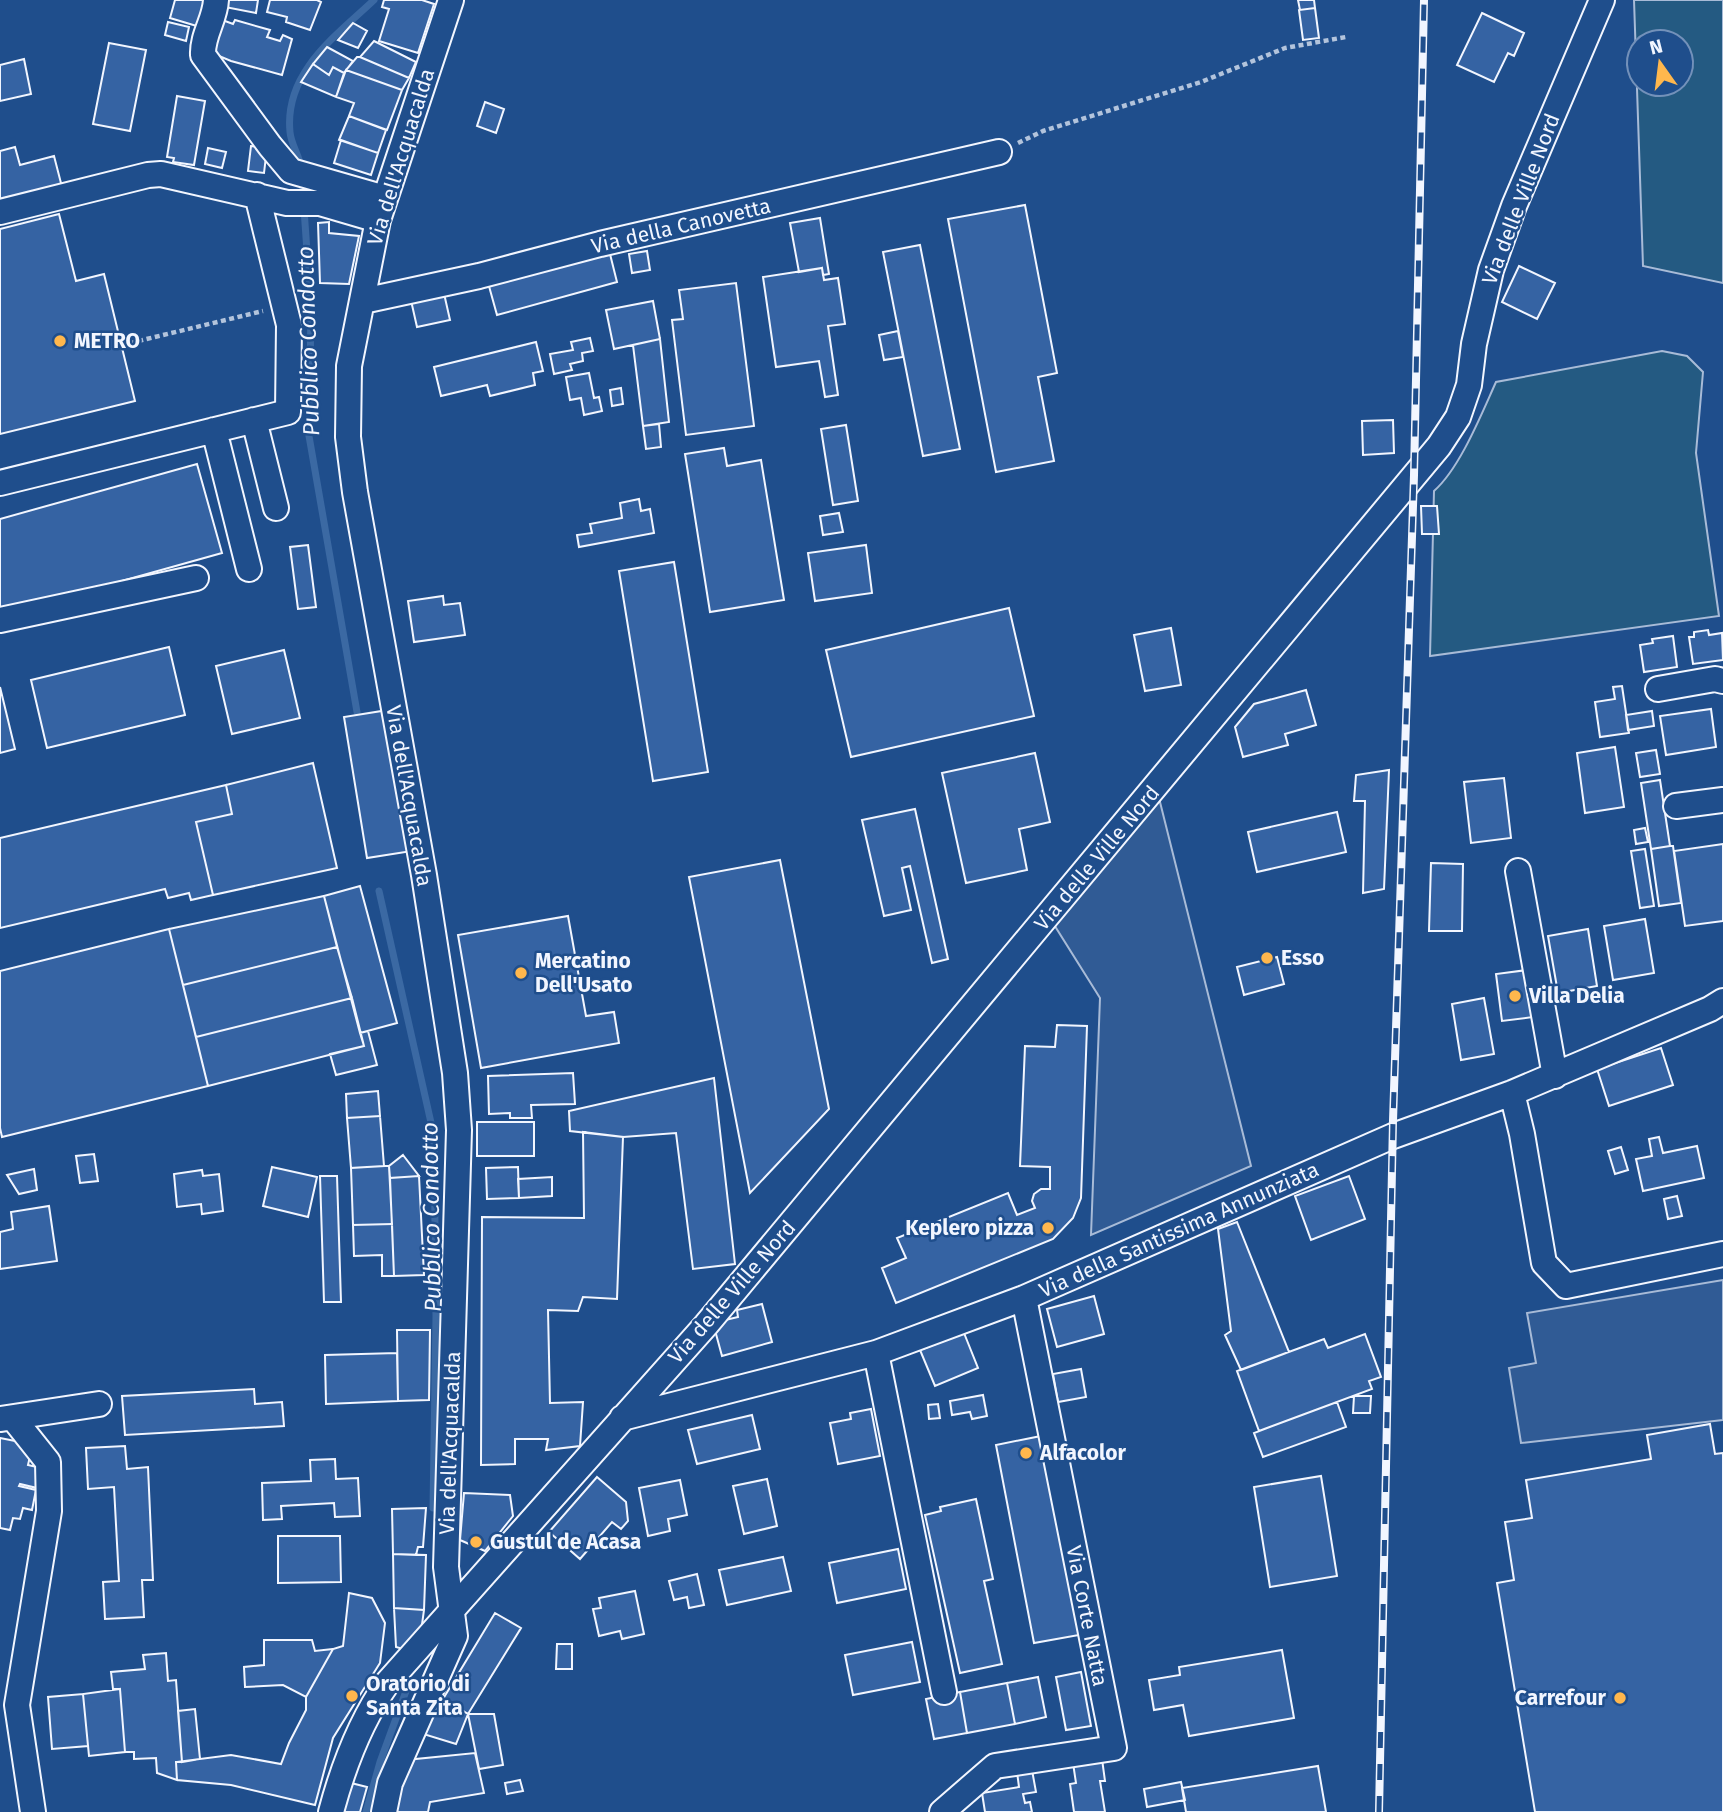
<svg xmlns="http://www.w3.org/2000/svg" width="1723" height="1812" viewBox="0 0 1723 1812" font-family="'Fira Sans',sans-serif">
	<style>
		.green { fill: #245a82; stroke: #a8bbd7; stroke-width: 2; fill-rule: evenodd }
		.parking { fill: #305b95; stroke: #a8bbd7; stroke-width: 2 }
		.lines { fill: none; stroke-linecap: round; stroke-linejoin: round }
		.stream { stroke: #3b69a3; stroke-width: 7 }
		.building { fill: #3563a3; stroke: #f2f6ff; stroke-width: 2 }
		.minor-casing { stroke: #f2f6ff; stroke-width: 28 }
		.path { stroke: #b3c4dc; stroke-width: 4.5; stroke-dasharray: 5 3.5; stroke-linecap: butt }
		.minor { stroke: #1f4e8c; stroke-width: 24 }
		.rail-casing { stroke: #f2f6ff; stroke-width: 8 }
		.rail { stroke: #1f4e8c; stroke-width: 5; stroke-dasharray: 16; stroke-linecap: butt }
		.poi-dot { fill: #ffb74d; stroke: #1f4e8c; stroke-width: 2.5 }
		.labels { text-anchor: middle; stroke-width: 5; stroke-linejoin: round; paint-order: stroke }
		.street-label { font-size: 21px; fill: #f2f6ff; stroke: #1f4e8c }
		.poi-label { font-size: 21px; font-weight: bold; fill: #f2f6ff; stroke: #1f4e8c; text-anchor: start }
		.water-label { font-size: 23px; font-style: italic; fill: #f2f6ff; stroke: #1f4e8c }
	</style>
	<rect width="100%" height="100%" fill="#1f4e8c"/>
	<path class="green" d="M1634 0H1723V283L1643 266ZM1639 42H1681V84H1639Z
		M1662 351 1687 356 1703 372 1696 453 1719 616 1430 656 1434 491C1460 468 1481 415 1496 382Z"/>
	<path class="parking" d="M1158 794 1251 1166 1091 1235 1100 998 1053 923Z
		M1723 1280V1420L1521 1443 1509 1368 1536 1363 1527 1313Z"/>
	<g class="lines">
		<path class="stream" d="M301 168C300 156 291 145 290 132 284 72 336 36 374 0
			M302 180 311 309 309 436 357 712
			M379 891 434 1136 436 1316 433 1508
			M366 1812 380 1762 409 1683"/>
	</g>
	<path class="building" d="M175 0H208L200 27 170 18Z
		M227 0H258L256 13 225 7Z
		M270 0H317L321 2 310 30 286 22 287 17 267 12Z
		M384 0H422L434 4 418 53 379 41 389 9 382 7Z
		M1298 0H1314L1315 8 1300 10Z
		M1315 8 1319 38 1303 40 1299 10Z
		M1482 13 1524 33 1514 56 1508 53 1494 82 1457 65Z
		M217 18 233 24 235 20 270 30 267 37 280 41 283 35 292 39 282 75 231 61 207 51Z
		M168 22 189 27 186 41 165 35Z
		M353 23 367 31 358 48 338 40Z
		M374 41 416 62 409 78 360 57Z
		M109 43 146 50 130 131 93 124Z
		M327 47 353 61 344 73 333 67 329 75 313 64Z
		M357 57H360L409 78 402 90 346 70Z
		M24 59 31 94 0 101V65Z
		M313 64 329 75 333 67 344 73 336 97 301 82Z
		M346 70 402 90 387 130 349 116 354 103 336 97Z
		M177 96 205 101 194 165 173 162 174 158 167 157Z
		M485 102 504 109 496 133 477 126Z
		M349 116 386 130 378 153 339 140Z
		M341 140 378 153 371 175 334 163Z
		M251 146 267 148 264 173 248 171Z
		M15 147 20 165 54 156 62 187 0 202V151Z
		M208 148 226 152 222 168 205 164Z
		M1025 205 1057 373 1038 377 1054 461 996 472 948 219Z
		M59 214 76 281 104 274 135 401 0 434V229Z
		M820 218 829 274 823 275 822 268 799 272 790 223Z
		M329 222V233L359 236 349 284 320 283 318 223Z
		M920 245 960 449 923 456 883 252Z
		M608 246 617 282 497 315 487 279Z
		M647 251 650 270 632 273 629 254Z
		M1519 266 1555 283 1537 319 1502 302Z
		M822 268 824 280 838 278 845 324 828 326 838 395 825 397 819 361 776 367 763 277Z
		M736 283 754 426 686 435 672 320 683 319 679 290Z
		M443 289 450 320 417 327 410 296Z
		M653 301 660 339 614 349 606 310Z
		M898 331 903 357 884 360 879 335Z
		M590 338 593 351 582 353 583 361 570 364 572 370 554 374 550 354 573 350 571 342Z
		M660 339 669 422 643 426 633 345Z
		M536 342 543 371 533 373 535 385 490 396 487 385 441 396 434 367Z
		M589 373 594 398 599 397 602 411 584 415 581 398 570 400 566 377Z
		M621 388 623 404 612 406 610 390Z
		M1393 420 1394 453 1363 455 1362 421Z
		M659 424 661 447 646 449 643 426Z
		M846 425 858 501 833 505 821 429Z
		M724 448 727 466 761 460 784 600 710 612 685 454Z
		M197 464 222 553 0 615V519Z
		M639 499 641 511 650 509 654 533 579 547 577 535 592 533 590 524 622 518 620 503Z
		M1421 506H1437L1439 534H1422Z
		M839 513 843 532 823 535 820 516Z
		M308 545 316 607 298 609 290 547Z
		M866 545 872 593 815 601 808 553Z
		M674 562 708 772 653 781 619 571Z
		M443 596 444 605 460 603 465 635 414 642 408 601Z
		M1009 608 1034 716 851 757 826 650Z
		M1171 628 1181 685 1145 691 1134 635Z
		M1708 630 1709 635 1722 633 1723 660 1693 664 1689 637H1694V632Z
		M1673 636 1677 667 1644 672 1640 645 1653 643 1652 639Z
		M169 647 185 715 47 748 31 680Z
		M284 650 300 718 232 734 216 666Z
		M1622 686 1629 733 1600 737 1595 702 1615 699 1613 687Z
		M0 687 15 749 0 753Z
		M1306 690 1316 725 1285 734 1288 745 1243 757 1235 727 1254 704Z
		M1711 709 1716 747 1666 755 1660 716Z
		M388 710 412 851 367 858 344 717Z
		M1652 711 1654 726 1628 730 1626 715Z
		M1615 747 1624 807 1585 813 1577 753Z
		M1656 750 1660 774 1640 777 1636 753Z
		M1035 753 1050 822 1019 829 1027 870 966 883 942 773Z
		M313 763 337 868 213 895 196 822 232 814 226 785Z
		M1389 770 1384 889 1363 893 1365 801H1354L1356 775Z
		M1504 778 1511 838 1471 843 1464 782Z
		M1660 780 1670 846 1651 849 1641 783Z
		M226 785 232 814 196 822 213 895 191 900 189 893 168 898 165 889 0 928V838Z
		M915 809 948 959 932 963 910 866 902 868 911 910 884 916 862 820Z
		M1337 812 1346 852 1257 872 1248 832Z
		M1645 828 1648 842 1636 844 1634 830Z
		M1723 844V921L1685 926 1674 851Z
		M1670 846H1673L1681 903 1659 906 1651 849Z
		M1645 849 1654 906 1640 908 1631 851Z
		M780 860 829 1109 750 1193 689 877Z
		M1431 863 1463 864 1462 931H1429Z
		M360 886 397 1023 360 1033 324 896Z
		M324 896 337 947 183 985 169 929Z
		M568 916 586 1016 614 1012 619 1043 481 1068 458 935Z
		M1645 919 1654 973 1613 980 1604 926Z
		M169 929 208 1086 2 1137 0 1128V971Z
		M1588 929 1597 986 1558 993 1548 936Z
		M337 947 352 998 196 1037 183 985Z
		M1277 957 1284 984 1244 995 1237 967Z
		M1527 970 1533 1017 1502 1021 1496 974Z
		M352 998 364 1046 208 1086 196 1037Z
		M1484 998 1494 1054 1461 1060 1452 1004Z
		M1057 1025 1087 1026 1081 1198 1073 1218 1053 1239 896 1303 882 1268 906 1258 897 1238 1008 1193 1017 1215 1035 1208 1032 1201 1034 1194 1041 1189H1050V1167L1020 1166 1025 1046 1055 1047Z
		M368 1031 377 1065 336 1075 330 1054 364 1046 360 1033Z
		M1661 1048 1673 1085 1609 1106 1597 1069Z
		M573 1073 575 1104 531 1105 532 1118H510V1113L489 1114 488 1076Z
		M714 1078 735 1264 693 1269 676 1133 623 1137 570 1131 569 1111Z
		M378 1091 380 1116 347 1118 346 1094Z
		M380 1116 384 1166 351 1168 347 1118Z
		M477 1122H534V1156H477Z
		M583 1132 623 1137 617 1299 583 1297 578 1311 548 1310 550 1403 583 1402 580 1446 546 1450 548 1439H515V1464L481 1465 482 1217 584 1218Z
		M1659 1137 1663 1153 1697 1146 1704 1178 1643 1191 1636 1159 1652 1156 1649 1139Z
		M1621 1147 1628 1170 1615 1174 1608 1151Z
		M94 1154 98 1181 80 1183 76 1156Z
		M403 1155 419 1176 390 1178 389 1166Z
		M384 1166H389L392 1224 353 1225 351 1168Z
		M272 1167 317 1177 308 1217 263 1206Z
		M518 1167 519 1198 487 1199 486 1168Z
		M34 1169 37 1190 19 1194 7 1175Z
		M202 1170 203 1176 219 1174 223 1211 202 1214 201 1204 177 1207 174 1174Z
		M320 1176H337L341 1302H324Z
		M419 1176 424 1275 394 1276 390 1178Z
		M1349 1176 1365 1219 1311 1240 1295 1196Z
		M552 1177V1196L519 1198 518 1179Z
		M1677 1196 1682 1216 1668 1219 1664 1199Z
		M49 1206 57 1261 0 1269V1232L13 1229 11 1212Z
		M1237 1222 1289 1352 1241 1370 1225 1335 1231 1331 1218 1229Z
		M392 1224 394 1276H382V1255L354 1256 353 1225Z
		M1094 1296 1104 1334 1057 1347 1047 1309Z
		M762 1304 772 1342 722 1356 713 1323 738 1317 737 1310Z
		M397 1330H430L429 1400 398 1401Z
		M964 1333 978 1368 935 1386 920 1350Z
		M1365 1334 1381 1377 1369 1381 1372 1389 1259 1431 1237 1371 1324 1339 1328 1348Z
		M397 1353 398 1401 326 1404 325 1355Z
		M1081 1369 1086 1397 1058 1402 1053 1374Z
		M254 1389 255 1404 282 1402 284 1426 125 1435 122 1396Z
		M983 1395 987 1416 972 1419 970 1412 952 1415 950 1401Z
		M1354 1396H1371L1370 1413H1353Z
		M1337 1402 1346 1427 1263 1457 1254 1433Z
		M938 1404 940 1418 929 1419 928 1405Z
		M871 1409 880 1456 838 1464 830 1423 851 1419 850 1413Z
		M752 1415 760 1449 697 1464 688 1430Z
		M1710 1424 1715 1454 1723 1453V1812H1535L1497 1583 1514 1580 1505 1522 1532 1518 1526 1480 1651 1459 1647 1435Z
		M1041 1436 1079 1635 1034 1643 996 1445Z
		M0 1438 25 1443 31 1452 28 1465 41 1468 37 1488 20 1484 19 1486 36 1490 32 1510 23 1508 20 1519 13 1518 10 1530 0 1528Z
		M125 1446 127 1469 148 1467 153 1580H142L144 1617 105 1619 103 1582 119 1581 114 1487 88 1489 86 1448Z
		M335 1459 336 1479 358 1478 360 1516 335 1517 334 1503 281 1506 282 1519 263 1520 262 1483 311 1481 310 1460Z
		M1321 1476 1337 1576 1270 1587 1254 1487Z
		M597 1477 626 1502 628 1521 621 1529 612 1522 580 1559 549 1532Z
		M767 1479 777 1526 744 1534 733 1486Z
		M680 1480 687 1515 668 1519 670 1531 648 1536 639 1488Z
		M464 1493 510 1495 513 1516 485 1551 460 1540Z
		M976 1499 993 1579 984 1581 1002 1664 960 1673 925 1515 941 1511 940 1507Z
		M426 1508 423 1547H418L416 1555 393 1554 392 1509Z
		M278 1536H340L341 1582 278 1583Z
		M898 1549 906 1589 837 1603 829 1563Z
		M393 1554 426 1555 424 1610 394 1608Z
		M783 1557 791 1591 727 1605 719 1570Z
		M697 1574 704 1605 689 1608 687 1597 674 1600 669 1581Z
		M635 1591 644 1634 622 1639 620 1631 599 1636 593 1609 601 1608 599 1598Z
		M349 1593 372 1598 385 1623 380 1663 333 1738 315 1805 231 1785 177 1780 176 1762 231 1755 281 1764 289 1743 306 1710V1697L333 1649 343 1646Z
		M394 1608 424 1610 421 1632 403 1649 396 1647Z
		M495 1613 521 1628 468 1714 443 1699Z
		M264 1640H312L315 1651 333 1649 306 1697 283 1685 245 1687 244 1667 264 1665Z
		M912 1642 920 1682 853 1695 845 1655Z
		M557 1644H572V1669H556Z
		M1282 1650 1294 1718 1189 1736 1183 1705 1154 1710 1149 1680 1180 1675 1179 1667Z
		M166 1653 168 1681 176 1680 182 1762H176L177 1780 157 1773 156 1758 134 1759V1752H125L120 1689H113L111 1672 145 1669 143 1655Z
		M1081 1672 1091 1726 1066 1730 1056 1677Z
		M1038 1677 1046 1717 1015 1724 1007 1683Z
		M1007 1683 1015 1724 967 1733 960 1692Z
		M120 1689 125 1752 89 1756 83 1694Z
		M960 1692 967 1733 934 1739 926 1699Z
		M83 1694 88 1746 52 1749 48 1697Z
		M443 1699 468 1714 456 1744 420 1733Z
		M195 1709 200 1759 182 1762 178 1711Z
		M468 1714H494L503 1765 479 1769Z
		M475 1753 484 1793 430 1802 428 1812H396L406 1760Z
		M1102 1759 1105 1781H1100L1105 1812H1074L1070 1784 1076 1783 1073 1763Z
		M1318 1766 1326 1812H1186L1182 1788Z
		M1032 1770 1036 1792 1023 1794 1025 1803 1030 1802 1032 1812H985L982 1793 1019 1787 1017 1772Z
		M520 1780 523 1791 507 1794 505 1783Z
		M1181 1782 1185 1800 1147 1807 1144 1789Z
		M351 1783 367 1787 360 1812H343Z"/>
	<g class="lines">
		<defs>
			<path id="minor" d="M216 0C215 20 202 35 203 55L270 146 291 171 385 198
				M0 212 148 175 161 174 287 203H320L378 220
				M363 301 479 276 600 244 999 152
				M254 420 276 508
				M214 430 249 569
				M0 483 288 412 289 325 257 195
				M0 620 196 578
				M1658 689 1715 679 1723 681
				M1676 806 1723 800
				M1518 871 1555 1076
				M1512 1093 1522 1134 1544 1263 1566 1286 1723 1254
				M876 1353 944 1692
				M13 1418 48 1462 49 1511 17 1705 33 1812
				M622 1418 876 1353 1024 1298 1393 1136 1512 1093 1710 1009 1723 1001
				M1 1419 99 1404
				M331 1812C343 1767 361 1720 388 1682L706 1325 1439 446 1458 417 1469 385 1474 344 1491 270 1514 206 1602 0
				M384 1812 390 1783 455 1636 446 1567 459 1130 455 1073 424 875 355 492 348 437 349 366 378 220 451 0
				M942 1812 995 1766 1114 1748 1024 1298"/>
		</defs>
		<use href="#minor" class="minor-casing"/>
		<path class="path" d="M1018 143 1043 131 1201 82 1285 48 1346 37
			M130 343 263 311"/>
		<use href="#minor" class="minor"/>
		<defs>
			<path id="rail" d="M1379 1812 1393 1121 1414 475 1424 0"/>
		</defs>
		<use href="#rail" class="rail-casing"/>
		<use href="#rail" class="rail"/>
	</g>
	<g class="poi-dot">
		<circle cx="60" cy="341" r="7"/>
		<circle cx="1267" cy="958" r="7"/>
		<circle cx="521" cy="973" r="7"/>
		<circle cx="1515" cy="996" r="7"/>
		<circle cx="1048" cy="1228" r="7"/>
		<circle cx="1026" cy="1453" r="7"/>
		<circle cx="476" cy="1542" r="7"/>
		<circle cx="352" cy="1696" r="7"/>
		<circle cx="1620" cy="1698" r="7"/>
	</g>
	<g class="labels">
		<g class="street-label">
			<text transform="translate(401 157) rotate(-73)" y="7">Via dell'Acquacalda</text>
			<text transform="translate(1521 199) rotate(-69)" y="7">Via delle Ville Nord</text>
			<text transform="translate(681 226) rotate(-13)" y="7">Via della Canovetta</text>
			<text transform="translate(409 796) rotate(80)" y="7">Via dell'Acquacalda</text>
			<text transform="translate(1097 858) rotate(-50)" y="7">Via delle Ville Nord</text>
			<text transform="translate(1179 1230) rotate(-24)" y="7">Via della Santissima Annunziata</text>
			<text transform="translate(732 1292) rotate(-49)" y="7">Via delle Ville Nord</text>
			<text transform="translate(450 1443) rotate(-88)" y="7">Via dell'Acquacalda</text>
			<text transform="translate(1087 1616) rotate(79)" y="7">Via Corte Natta</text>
		</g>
		<g class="poi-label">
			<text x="74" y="348">METRO</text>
			<text x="1281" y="965">Esso</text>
			<text x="535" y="968">Mercatino<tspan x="535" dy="24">Dell'Usato</tspan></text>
			<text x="1529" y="1003">Villa Delia</text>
			<text x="1034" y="1235" text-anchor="end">Keplero pizza</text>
			<text x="1040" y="1460">Alfacolor</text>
			<text x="490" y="1549">Gustul de Acasa</text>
			<text x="366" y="1691">Oratorio di<tspan x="366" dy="24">Santa Zita</tspan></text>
			<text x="1606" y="1705" text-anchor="end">Carrefour</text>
		</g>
		<g class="water-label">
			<text transform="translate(308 341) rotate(-92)" y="8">Pubblico Condotto</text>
			<text transform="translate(431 1217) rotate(-91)" y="8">Pubblico Condotto</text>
		</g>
	</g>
	<g transform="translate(1660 63) rotate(346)"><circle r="33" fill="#1f4e8c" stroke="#7391ba" stroke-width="2"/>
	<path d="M0-5L12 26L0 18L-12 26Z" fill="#ffb74d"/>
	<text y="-10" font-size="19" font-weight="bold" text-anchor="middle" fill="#f2f6ff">N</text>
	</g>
</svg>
